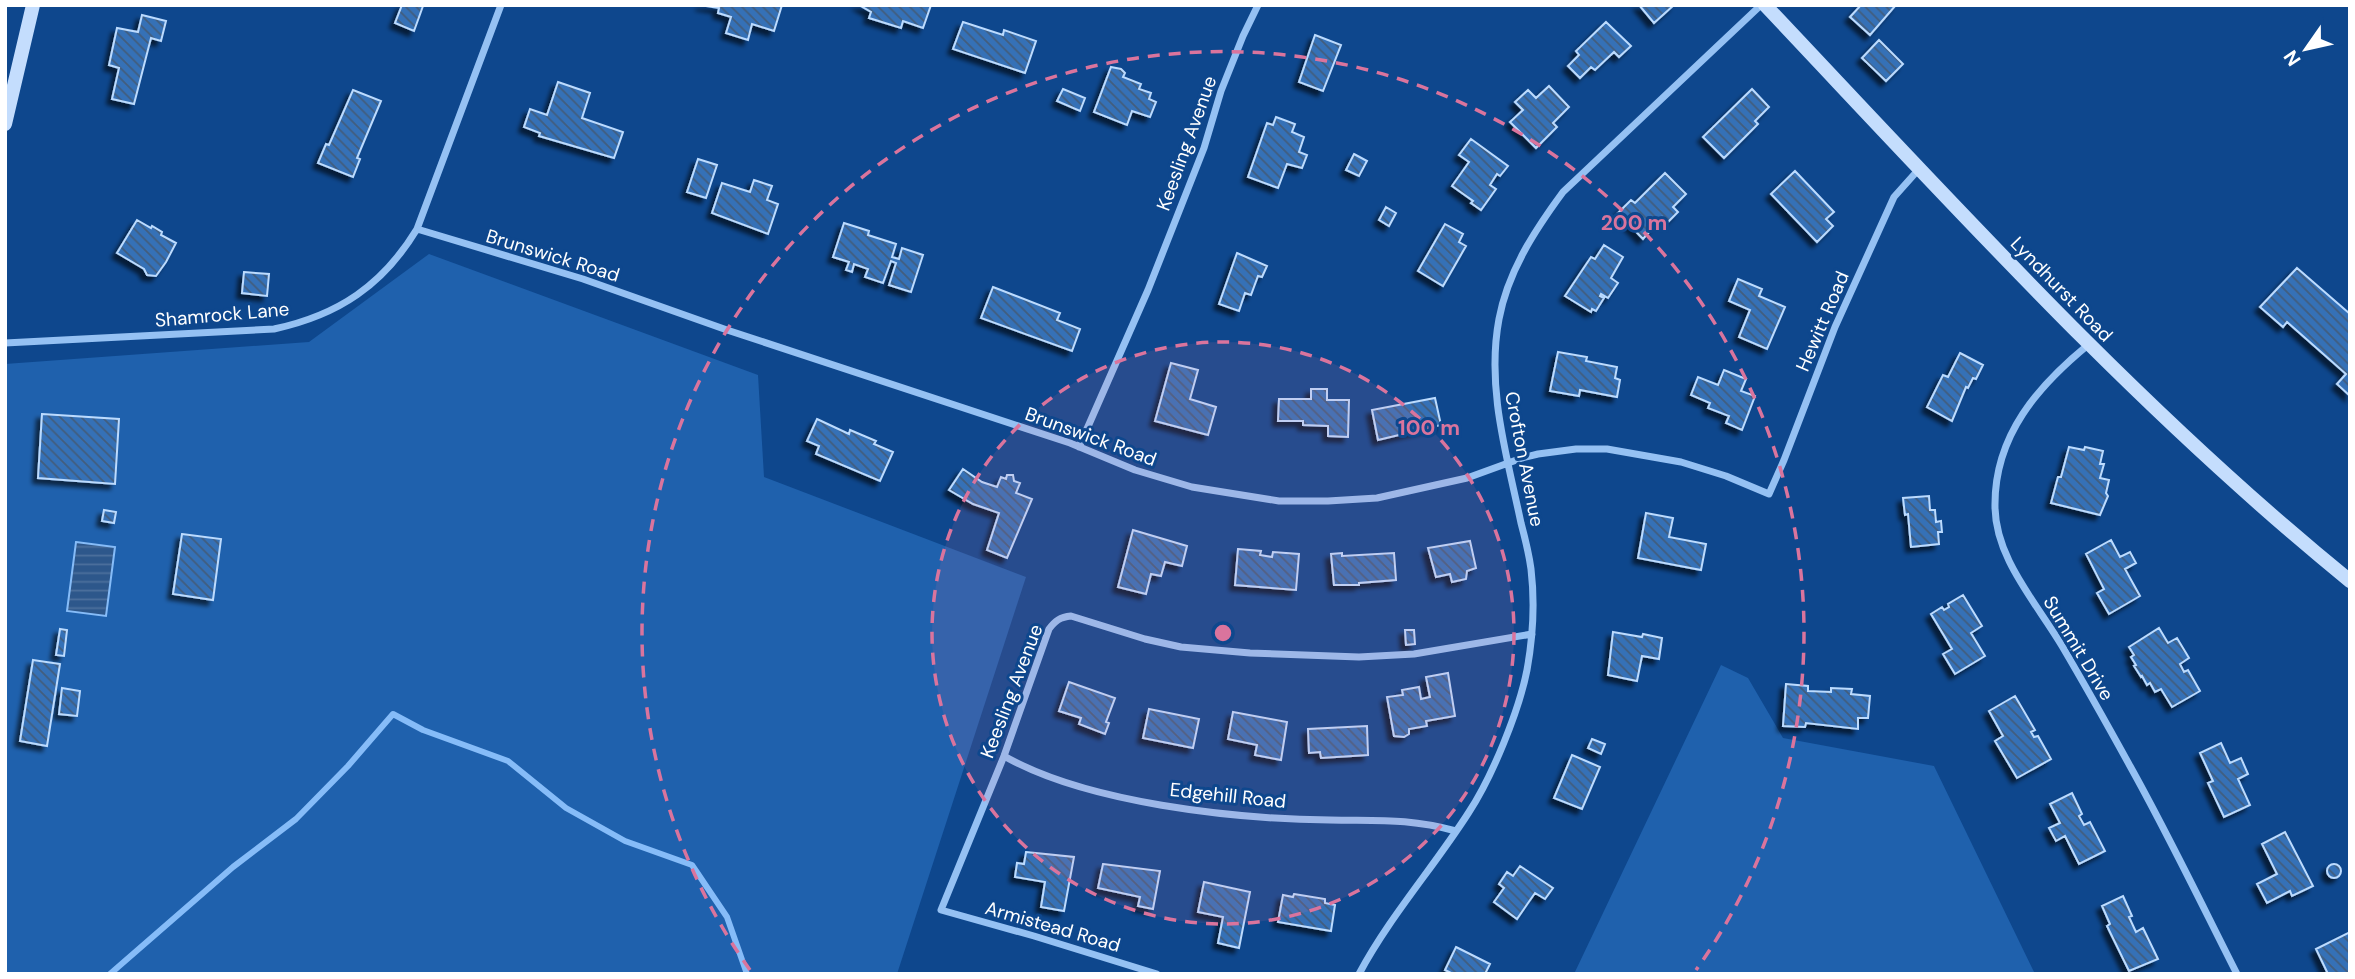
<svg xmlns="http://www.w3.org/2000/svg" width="2355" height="979" viewBox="0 0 2355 979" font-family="'DM Sans',sans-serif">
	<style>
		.green { fill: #1f61ad }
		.water { fill: url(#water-rules); stroke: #86bcf8; stroke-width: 2 }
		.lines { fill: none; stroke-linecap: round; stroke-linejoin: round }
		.stream { stroke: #86bcf8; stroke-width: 6 }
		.building { fill: url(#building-back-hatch); stroke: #bcdbfe; stroke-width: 2; filter: url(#shadow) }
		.street { stroke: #95c1f3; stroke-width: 7 }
		.secondary { stroke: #c4ddfd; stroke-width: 14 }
		.ring { fill: none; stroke: #da749d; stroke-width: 3.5; stroke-dasharray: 12 9 }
		.labels { text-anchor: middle; stroke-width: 6; stroke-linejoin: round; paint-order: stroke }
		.street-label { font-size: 19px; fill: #fff; stroke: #0e478d }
		.centre { fill: #da749d; stroke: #0e478d; stroke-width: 3.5 }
		.ring-label { font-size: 21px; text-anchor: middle; font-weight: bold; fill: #da749d; stroke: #0e478d; stroke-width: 6; stroke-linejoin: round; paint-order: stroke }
	</style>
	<defs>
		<pattern id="water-rules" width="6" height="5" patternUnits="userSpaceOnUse" patternTransform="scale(1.75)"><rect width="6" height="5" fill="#2d578b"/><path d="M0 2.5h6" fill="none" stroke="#4c709c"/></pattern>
		<pattern id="building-back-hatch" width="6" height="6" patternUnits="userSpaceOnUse" patternTransform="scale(1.75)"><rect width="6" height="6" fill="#3671b7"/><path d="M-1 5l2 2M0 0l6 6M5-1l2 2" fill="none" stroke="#425d7c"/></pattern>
		<filter id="shadow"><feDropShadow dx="-5" dy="5" stdDeviation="2" flood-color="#0009"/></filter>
	</defs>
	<rect width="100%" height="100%" fill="#0e478d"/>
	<path class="green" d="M429 254 758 375 764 477 1026 577 897 974H5V364L309 342Z
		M1721 665 1748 678 1783 738 1934 766 2035 974H1574Z"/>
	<path class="water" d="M76 542 115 547 106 616 67 611Z"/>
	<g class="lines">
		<path class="stream" d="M110 974 233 867 296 819 348 766 393 714 423 730 508 761 566 808 625 841 692 865 727 917 747 974"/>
	</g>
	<path class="building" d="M402 5 423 6 414 31 395 23Z
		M700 5H782L774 31 752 24 748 40 726 33 731 17 718 13 719 8Z
		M859 5H931L923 28 903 21 901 28 869 18 871 12Z
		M1639 5H1674L1654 23Z
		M1861 5H1896L1870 35 1850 17Z
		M142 15 166 21 161 41 151 38 134 104 112 99 119 68 109 65 117 28 138 32Z
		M963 22 1003 35 1004 30 1036 41 1025 73 953 49Z
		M1606 22 1631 46 1619 57 1614 52 1595 70 1591 67 1580 78 1568 66 1579 55 1576 51Z
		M1315 35 1341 45 1323 91 1299 82Z
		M1879 40 1903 64 1886 81 1862 58Z
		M1111 67 1121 69 1125 73 1123 77 1141 84 1139 89 1151 93 1149 99 1156 102 1150 117 1132 111 1127 125 1094 112Z
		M558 82 590 93 582 118 623 132 614 158 539 136 540 133 524 127 530 109 547 115Z
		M1549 86 1569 107 1553 123 1557 127 1536 148 1510 122 1523 110 1515 102 1528 90 1536 98Z
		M1063 89 1085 98 1080 111 1057 101Z
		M1752 89 1769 107 1755 121 1758 124 1724 158 1703 137Z
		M353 90 381 101 357 158 360 159 353 177 318 163 326 144 329 145Z
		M1276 117 1295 124 1292 132 1304 137 1299 152 1307 155 1302 168 1287 164 1278 188 1248 177 1267 123 1273 125Z
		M1471 139 1508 166 1500 176 1497 174 1490 185 1496 189 1481 210 1471 203 1473 201 1452 186 1469 162 1459 155Z
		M1354 154 1367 161 1359 176 1346 170Z
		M698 159 717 165 706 198 687 192Z
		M1795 171 1834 212 1826 219 1833 226 1817 242 1771 194Z
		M1665 173 1686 194 1673 207 1678 212 1667 223 1662 217 1643 239 1618 213 1631 200 1635 203Z
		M754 180 772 186 767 200 778 204 768 234 712 213 722 183 750 192Z
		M1386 207 1396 213 1389 226 1379 220Z
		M137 220 151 228 152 226 162 232 161 235 176 243 166 262 156 276 147 275 144 269 117 253Z
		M844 223 869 231 868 235 896 244 892 257 899 259 902 248 923 255 911 292 889 285 896 263 891 261 883 283 865 277 868 269 854 264 852 272 846 270 849 262 833 257Z
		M1445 224 1463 234 1459 242 1466 246 1443 286 1418 271Z
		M1604 245 1623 257 1611 278 1618 283 1608 298 1601 294 1600 296 1604 298 1596 311 1592 309 1591 312 1565 296 1591 257 1595 259Z
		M1237 253 1267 266 1262 277 1258 276 1251 295 1245 293 1239 311 1219 304Z
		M2297 268 2350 314V396L2337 384 2346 374 2287 322 2283 327 2260 307Z
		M244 272 269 274 267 296 242 293Z
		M1738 279 1762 289 1759 296 1785 307 1767 349 1739 337 1750 310 1729 301Z
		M993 287 1060 313 1057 320 1080 329 1072 351 981 318Z
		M1558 352 1587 357 1586 361 1617 367 1615 378 1620 380 1617 397 1580 390 1579 396 1550 391Z
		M1960 353 1983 365 1976 379 1973 378 1968 388 1966 387 1952 421 1927 407 1943 375 1948 377Z
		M1171 363 1198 370 1190 399 1216 407 1208 435 1155 421Z
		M1724 370 1746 379 1741 391 1755 396 1742 430 1726 423 1729 416 1708 408 1710 403 1691 395 1698 377 1718 385Z
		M1311 389H1327V400H1349L1348 437 1328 436V426L1303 425V421H1278L1279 399H1311Z
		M1435 398 1441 425 1378 440 1372 410Z
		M42 414 119 419 115 484 38 478Z
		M817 419 849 434 850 430 876 441 874 444 893 452 880 481 816 454 819 446 807 441Z
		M2069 447 2084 450 2085 447 2103 451 2100 464H2104L2100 478 2109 480 2106 493 2108 496 2100 515 2051 503 2058 477H2061Z
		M963 469 982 482 997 487 1001 477 1006 479 1007 475H1013L1014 481 1020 483 1016 493 1032 499 1007 558 987 550 999 513 973 504 949 490Z
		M1929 496 1930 510H1935L1936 522 1941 521 1942 532H1938L1939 544 1911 547 1908 514 1905 515 1903 498Z
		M104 510 116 512 114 523 102 521Z
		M1646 513 1673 518 1669 537 1706 544 1701 570 1638 558Z
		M1133 530 1187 546 1182 566 1165 562 1161 576 1151 574 1146 594 1118 587Z
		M182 534 221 539 213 600 173 594Z
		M2111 540 2120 557 2130 552 2136 563 2125 569 2140 596 2109 614 2097 593 2104 589 2086 554Z
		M1470 541 1476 568 1467 571 1466 579 1452 582 1450 574 1436 577 1428 548Z
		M1238 549 1261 551 1260 555 1272 557 1273 552 1299 554 1296 590 1235 585Z
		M1342 553V556L1394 553 1396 580 1359 583V585H1334L1331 554Z
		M1963 595 1982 626 1971 633 1985 656 1955 674 1943 654 1952 649 1931 614 1942 607 1944 610 1949 607 1948 604Z
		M2159 628 2168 643 2177 638 2189 658 2180 664 2184 672 2188 670 2200 691 2172 707 2161 689 2155 692 2150 683 2147 685 2142 676 2141 677 2134 666 2136 665 2131 657 2134 655 2129 647Z
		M60 629 67 630 64 656 56 655Z
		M1405 630H1414L1415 644 1406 645Z
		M1613 632 1642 637 1643 634 1662 638 1659 659 1642 656 1637 681 1608 675Z
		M33 660 60 664 47 746 20 741Z
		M1448 673 1455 716 1426 721 1427 726 1409 729V734L1404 737 1394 736 1387 697 1403 695 1402 690 1419 687 1421 699 1430 697 1426 677Z
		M1069 682 1115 698 1106 722 1109 723 1105 734 1079 724 1081 718 1059 711Z
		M1786 684 1808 686V691L1831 692V688L1852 689 1851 694 1870 696 1868 718H1858V729L1806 723 1805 727 1783 726Z
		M62 688 80 691 77 716 59 714Z
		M2015 696 2035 730 2031 732 2034 737 2038 736 2051 759 2017 778 1995 741 2003 736 1989 711Z
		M1149 709 1199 719 1193 748 1143 738Z
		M1233 712 1287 722 1281 760 1255 755 1257 745 1228 739Z
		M1367 726 1368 755 1321 758 1320 752 1309 753 1308 729Z
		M1592 739 1605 744 1601 754 1588 748Z
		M2221 743 2230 763 2241 758 2248 774 2238 779 2250 805 2224 817 2208 783 2213 781 2200 753Z
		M1572 755 1600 767 1582 809 1554 798Z
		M2072 793 2082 814 2079 816 2084 825 2090 822 2105 851 2079 864 2065 836 2056 841 2049 828 2060 823 2050 804Z
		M2285 832 2313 886 2292 896 2290 891 2267 903 2257 884 2277 874 2262 844Z
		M1026 852 1074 857 1064 911 1041 907 1045 882 1015 877 1017 863 1024 864Z
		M2327 871a7 7 0 1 1 14 0a7 7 0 1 1-14 0Z
		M1103 864 1160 871 1153 909 1138 906 1140 897 1098 888Z
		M1520 866 1553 888 1545 899 1535 893 1517 919 1494 902 1504 888 1499 884 1507 872 1513 876Z
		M1204 882 1250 892 1239 948 1218 943 1223 917 1198 912Z
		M1294 894 1325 899V903L1335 905 1331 931 1278 922 1283 895 1293 897Z
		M2123 896 2132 916 2129 917 2136 932 2143 928 2158 959 2129 971 2107 926 2110 924 2102 906Z
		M2350 932V974H2328L2316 949Z
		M1456 947 1490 964 1485 974H1453L1445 970Z"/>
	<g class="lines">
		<path class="street" d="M417 229 583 279 727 330 1070 443 1135 470 1192 487 1279 501H1328L1377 498 1467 478 1522 458 1538 454 1576 449H1607L1681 462 1726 476 1769 494 1784 460 1835 327 1894 197 1919 169
			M5 343 274 329C339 315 383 285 417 229L501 5
			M2088 345C2038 386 1995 435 1995 504 1994 557 2036 602 2062 646 2085 685 2108 726 2130 766 2168 834 2202 905 2237 974
			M1079 447 1148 290 1204 148 1221 91 1243 36 1258 5
			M1004 756C1086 803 1234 819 1330 820 1378 821 1408 818 1456 831
			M1157 974 1034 936 941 910 1004 756 1049 629C1055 621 1060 617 1071 616L1145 639 1181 647 1250 653 1359 657 1414 654 1532 634
			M1359 974C1390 916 1434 867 1469 812 1492 777 1519 711 1527 670 1533 637 1535 603 1531 569 1529 554 1525 538 1521 523 1507 456 1486 388 1499 319 1508 271 1535 230 1563 192L1761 5"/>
		<path class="secondary" d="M1765 5C1953 204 2137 408 2350 581
			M5 124 33 5"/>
	</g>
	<circle cx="1223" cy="633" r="291" fill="#da749d" fill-opacity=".12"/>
	<g class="ring">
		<circle cx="1223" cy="633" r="291"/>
		<path d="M750 970A581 581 0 1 1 1696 970"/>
	</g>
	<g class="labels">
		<g class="street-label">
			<text transform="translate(1186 143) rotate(-70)" y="7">Keesling Avenue</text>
			<text transform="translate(553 255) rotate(17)" y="7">Brunswick Road</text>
			<text transform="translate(2062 289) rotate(46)" y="7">Lyndhurst Road</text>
			<text transform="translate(222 314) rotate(-5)" y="7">Shamrock Lane</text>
			<text transform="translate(1822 321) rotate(-67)" y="7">Hewitt Road</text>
			<text transform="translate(1091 436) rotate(20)" y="7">Brunswick Road</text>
			<text transform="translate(1525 459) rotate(79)" y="7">Crofton Avenue</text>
			<text transform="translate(2079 648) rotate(59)" y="7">Summit Drive</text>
			<text transform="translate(1011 691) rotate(-69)" y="7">Keesling Avenue</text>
			<text transform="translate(1228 795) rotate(6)" y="7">Edgehill Road</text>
			<text transform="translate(1053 926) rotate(16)" y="7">Armistead Road</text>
		</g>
	</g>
	<circle cx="1223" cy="633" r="10" class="centre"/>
	<g class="ring-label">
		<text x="1634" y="230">200 m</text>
		<text x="1429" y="435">100 m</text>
	</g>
	<rect width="2355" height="979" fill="none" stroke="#ffffff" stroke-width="14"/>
	<g transform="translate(2306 49) rotate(236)" stroke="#0e478d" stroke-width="5" paint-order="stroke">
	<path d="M0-5L12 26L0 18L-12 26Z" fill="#ffffff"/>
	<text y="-10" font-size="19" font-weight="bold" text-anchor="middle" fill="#ffffff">N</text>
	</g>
</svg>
